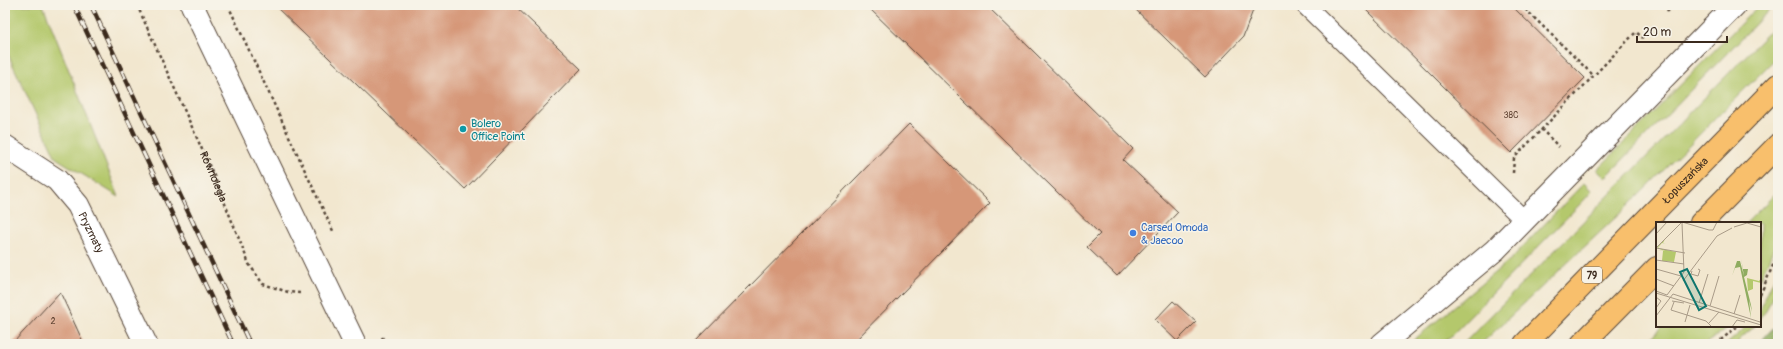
<svg xmlns="http://www.w3.org/2000/svg" width="1783" height="349" viewBox="0 0 1783 349" font-family="Pangolin,sans-serif">
	<style>
		.green { fill: #b4c86c; stroke: #787945 }
		.forest { fill: #8fac60; stroke: #656b3f }
		.building { fill: #d69778 }
		.lines { fill: none; stroke-linecap: round; stroke-linejoin: round }
		.lane-casing { stroke: #564639; stroke-width: 20 }
		.street-casing { stroke: #564639; stroke-width: 24 }
		.primary-casing { stroke: #564639; stroke-width: 24 }
		.path { stroke: #564639; stroke-width: 2.5; stroke-dasharray: 3 3; stroke-linecap: butt }
		.lane { stroke: #fff; stroke-width: 18 }
		.street { stroke: #fff; stroke-width: 22 }
		.primary { stroke: #f8bf6c; stroke-width: 22 }
		.rail-casing { stroke: #3b2a1e; stroke-width: 4.5 }
		.rail { stroke: #f7f3e8; stroke-width: 3; stroke-dasharray: 9; stroke-linecap: butt }
		.culture-dot { fill: #0f9aa8; stroke: #f7f3e8; stroke-width: 1.5 }
		.shop-dot { fill: #3f7fe0; stroke: #f7f3e8; stroke-width: 1.5 }
		.labels { text-anchor: middle; stroke-width: 3; stroke-linejoin: round; paint-order: stroke }
		.number-label { font-size: 9px; fill: #624534 }
		.shield { fill: #f7f3e8; stroke: #73665b; stroke-width: 1 }
		.shield-label { font-size: 10px; font-weight: bold; fill: #3b2a1e }
		.culture-label { font-size: 11px; fill: #0d838f; stroke: #f7f3e8; text-anchor: start }
		.street-label { font-size: 11px; fill: #3b2a1e; stroke: #f7f3e8 }
		.shop-label { font-size: 11px; fill: #366cbe; stroke: #f7f3e8; text-anchor: start }
		.inset-road { fill: none; stroke: #a99b88; stroke-width: 1 }
		.view { fill: #0f766e; fill-opacity: 0.15; stroke: #0f766e; stroke-width: 2 }
		.inset-edge { fill: none; stroke: #3b2a1e; stroke-width: 2 }
	</style>
	<rect width="100%" height="100%" fill="#f7f3e8"/>
	<filter id="ink" filterUnits="userSpaceOnUse"><feTurbulence type="fractalNoise" baseFrequency=".025" numOctaves="2"/><feDisplacementMap in="SourceGraphic" scale="8" xChannelSelector="R" yChannelSelector="G"/><feConvolveMatrix kernelMatrix="1 2 1 2 8 2 1 2 1" color-interpolation-filters="sRGB"/></filter>
	<filter id="wash" filterUnits="userSpaceOnUse"><feTurbulence type="fractalNoise" baseFrequency=".012" numOctaves="4" result="noise"/><feDisplacementMap in="SourceGraphic" scale="16" xChannelSelector="R" yChannelSelector="G"/><feGaussianBlur stdDeviation="0.9" result="paint"/><feColorMatrix in="noise" values="0 0 0 0 0 0 0 0 0 0 0 0 0 0 0 0 0 1.4 0 .05"/><feComposite in="paint" operator="in"/></filter>
	<g filter="url(#wash)">
		<rect width="100%" height="100%" fill="#f2e7cf"/>
		<path class="green" d="M5 5H43L119 197 56 158 5 48Z
			M1759 5H1774L1605 178 1597 170Z
			M1778 23V56L1629 205 1481 344H1463Z
			M1584 183 1591 190 1590 194 1443 344H1409L1511 259Z
			M1778 191V238L1760 280V223H1746Z
			M1778 270C1778 288 1771 304 1760 319V308Z
			M1663 326H1730L1705 344H1646Z
			M1747 326H1755L1739 340 1737 344H1727Z"/>
		<path class="forest" d="M1778 320V344H1758L1777 324Z"/>
		<g id="blocks">
			<path class="building" d="M274 5H514L581 69 465 189Z
				M866 5H986L1133 149 1123 160 1178 212 1117 276 1087 247 1100 234Z
				M1131 5H1255L1243 37 1205 77Z
				M1361 5H1511L1585 78 1511 153Z
				M909 124 990 203 852 344H693Z
				M60 292 84 344H12Z
				M1173 301 1196 322 1177 341 1155 320Z"/>
		</g>
	</g>
	<g filter="url(#ink)">
		<use href="#blocks" fill-opacity="0" stroke="#564639" stroke-width="1"/>
		<g class="lines">
			<defs>
				<path id="lane" d="M1305 5 1524 220"/>
				<g id="street">
					<path d="M192 5 355 344"/>
					<path id="s2" d="M5 146 57 180 78 205 146 344"/>
					<path d="M1382 344 1495 250 1735 5"/>
				</g>
				<g id="primary">
					<path d="M1701 223 1778 145"/>
					<path id="s3" d="M1525 344 1778 85"/>
					<path d="M1582 344 1657 268"/>
				</g>
			</defs>
			<use href="#lane" class="lane-casing"/>
			<use href="#street" class="street-casing"/>
			<use href="#primary" class="primary-casing"/>
			<g class="path">
				<path id="s1" d="M137 5 214 176 249 264 263 284 288 292 300 293"/>
				<path d="M228 5 334 233"/>
				<path d="M1521 5 1594 76"/>
				<path d="M1663 5 1669 12"/>
				<path d="M1541 129 1559 147"/>
				<path d="M1513 173 1514 158 1636 32 1643 38"/>
				<path d="M1760 295 1778 254"/>
				<path d="M382 337 386 344"/>
				<path d="M1716 344 1738 326"/>
			</g>
			<use href="#lane" class="lane"/>
			<use href="#street" class="street"/>
			<use href="#primary" class="primary"/>
			<defs>
				<path id="rail" d="M74 5 233 344
					M91 5 250 344"/>
			</defs>
			<use href="#rail" class="rail-casing"/>
			<use href="#rail" class="rail"/>
		</g>
	</g>
	<circle class="culture-dot" cx="463" cy="129" r="4"/>
	<circle class="shop-dot" cx="1133" cy="233" r="4"/>
	<g class="labels">
		<g class="number-label">
			<text x="1511" y="118">38C</text>
			<text x="53" y="324">2</text>
		</g>
		<rect class="shield" x="1582" y="267" width="20" height="16" rx="3"/>
		<g class="shield-label">
			<text x="1592" y="279">79</text>
		</g>
		<g class="culture-label">
			<text x="471" y="127">Bolero<tspan x="471" dy="13">Office Point</tspan></text>
		</g>
		<g class="street-label">
			<text dy="4" stroke="none"><textPath href="#s1" startOffset="188">Równoległa</textPath></text>
			<text dy="4" stroke="none"><textPath href="#s3" startOffset="229">Łopuszańska</textPath></text>
			<text dy="4" stroke="none"><textPath href="#s2" startOffset="125">Pryzmaty</textPath></text>
		</g>
		<g class="shop-label">
			<text x="1141" y="231">Carsed Omoda<tspan x="1141" dy="13">&amp; Jaecoo</tspan></text>
		</g>
	</g>
	<g transform="translate(1656 222)">
		<rect width="105" height="105" fill="#f2e7cf"/>
		<path d="M9 17 7 21 10 22 6 21 2 26 20 30 18 40 6 39 7 29 0 28 9 29 1 26ZM91 56 103 59 105 56V61L97 59V67L92 69Z" fill="#b4c86c"/>
		<path d="M85 37 87 47H92L91 53 88 55 95 83 96 90 93 78 95 96 84 45 79 46 76 54 81 39H84L88 54Z" fill="#8fac60"/>
		<path class="inset-road" d="M26 0 53 8H57L61 0M78 5 91 1 105 5M0 12 11 0M0 26 26 0M0 26 29 31M0 38 28 42M0 47 25 54M36 49 35 52 42 54 44 48 42 47M0 57 18 64M27 59 61 14 76 6M0 69 11 73 28 50 26 1M0 71 105 103M0 75 5 79 0 86M16 79 28 81M18 80 15 88 50 99 56 105M43 81 52 52M54 84 63 54M78 92 84 73M0 94 17 72 104 100 105 98M29 100 34 83M53 101 63 90M76 105 81 98 89 100"/>
		<path class="view" d="M31 47 50 84 43 88 24 50Z"/>
		<rect width="105" height="105" class="inset-edge"/>
	</g>
	<rect width="1783" height="349" fill="none" stroke="#f7f3e8" stroke-width="20"/>
	<path d="M1637 36v6h90v-6" fill="none" stroke="#3b2a1e" stroke-width="2"/>
	<text x="1643" y="36" font-size="12" fill="#3b2a1e" stroke="#f7f3e8" stroke-width="3" paint-order="stroke">20 m</text>
</svg>
